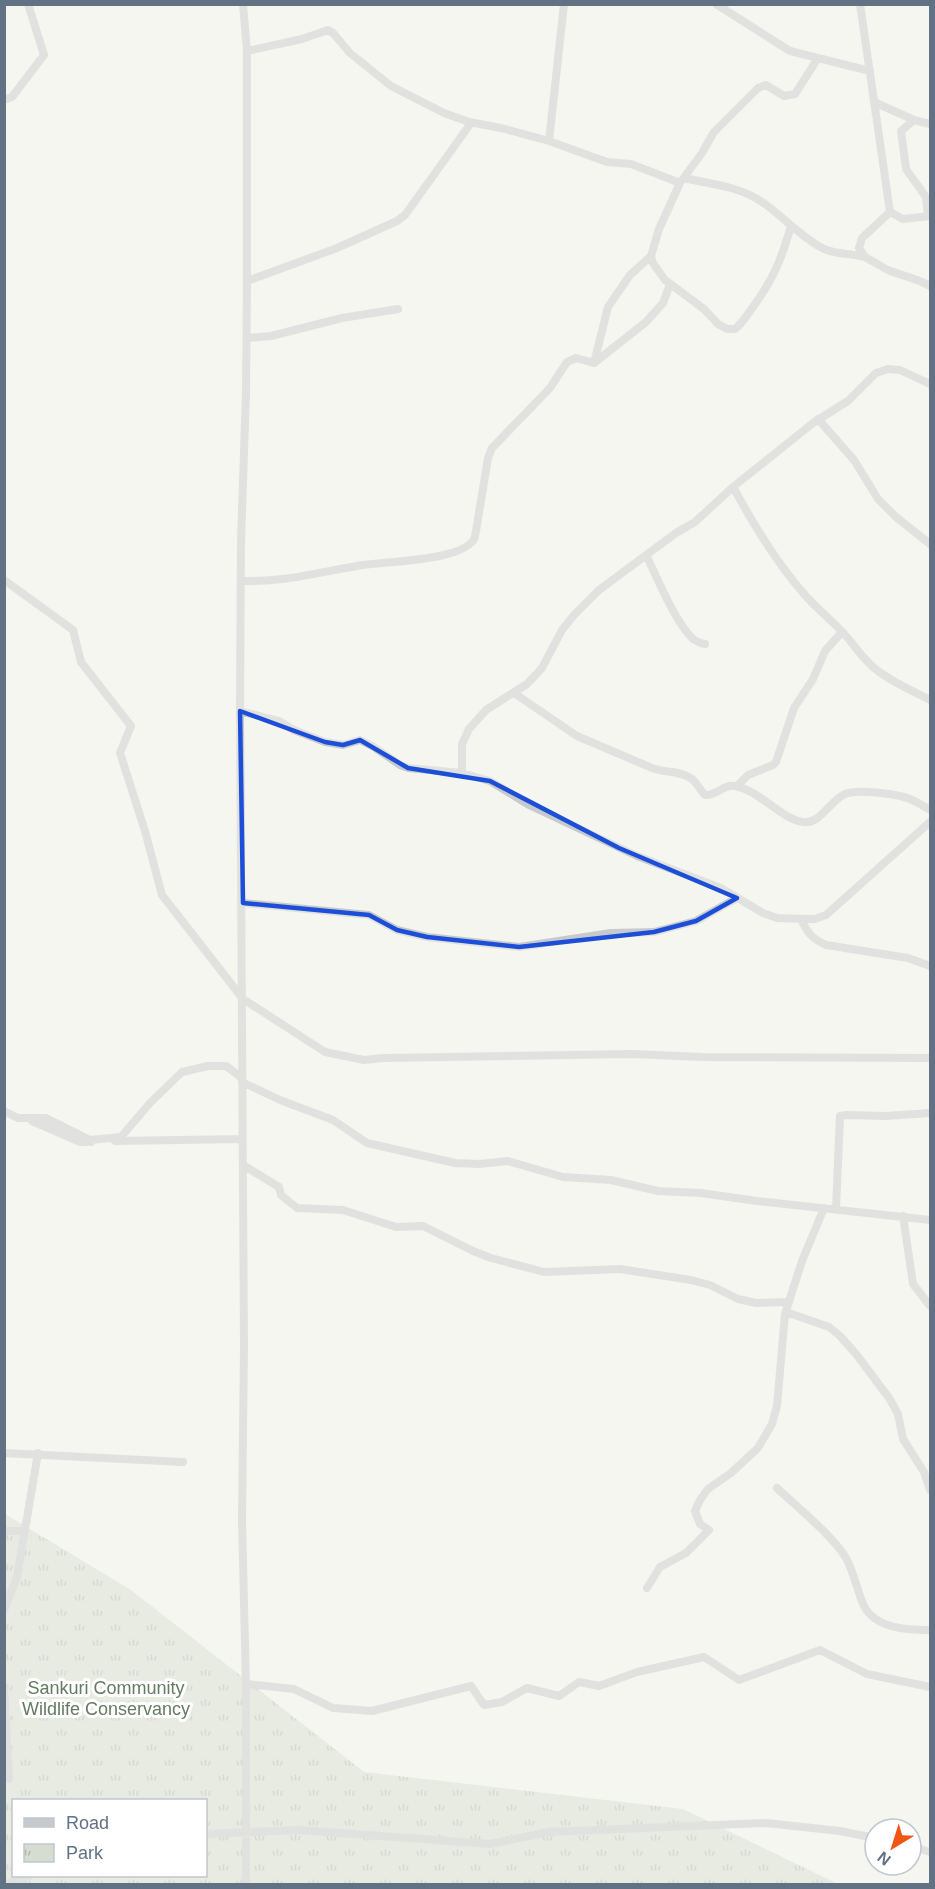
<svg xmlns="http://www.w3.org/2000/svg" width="935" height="1889" viewBox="0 0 935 1889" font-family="Arial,sans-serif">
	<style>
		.park { fill: url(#park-tufts); fill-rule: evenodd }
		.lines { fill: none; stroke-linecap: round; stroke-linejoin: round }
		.minor { stroke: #c7cacd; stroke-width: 8 }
		.marked { fill: none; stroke: #1d4ed8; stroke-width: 4.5; stroke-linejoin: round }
		.labels { text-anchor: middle; stroke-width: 6; stroke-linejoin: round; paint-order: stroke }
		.park-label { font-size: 18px; fill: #647b61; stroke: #fff }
	</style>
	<defs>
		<pattern id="park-tufts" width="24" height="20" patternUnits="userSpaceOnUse" patternTransform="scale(1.5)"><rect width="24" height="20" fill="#d5ddd1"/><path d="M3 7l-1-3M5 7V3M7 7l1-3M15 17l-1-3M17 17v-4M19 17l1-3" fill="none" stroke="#b0b8af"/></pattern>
	</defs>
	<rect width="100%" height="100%" fill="#f5f5f0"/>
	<path class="park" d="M5 1514 131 1590 364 1772 683 1809 838 1884H5ZM14 1800H206V1876H14Z"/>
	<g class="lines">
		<path class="minor" d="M243 4 247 51V281L246 393 241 541 240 711 244 1346 242 1520 246 1684V1884
			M716 4 790 51 870 71
			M860 4 890 212 903 219 930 216
			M247 51 302 39 328 30 333 33 350 53 391 86 444 113 469 122 501 128 549 141 607 162 631 164 680 183
			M4 100 12 97 44 55 28 4
			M874 102 914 120 930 124
			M914 120 901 131 906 169 926 197 928 216
			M549 141 564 4
			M684 178C710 184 739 186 762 202 783 216 800 237 824 249 837 255 850 253 864 257 872 260 880 266 888 270 902 276 917 278 930 286
			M791 226C781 260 774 278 753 307 747 315 742 324 735 329H727L718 324 704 309 665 280 653 263 651 256 659 229 680 183 702 153 714 132 758 88 766 85 784 96 795 94 818 58
			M865 257 859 248 862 238 890 212
			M247 281 337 248 397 221 405 215 471 123
			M247 338 271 336 342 318 398 309
			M594 363 608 307 630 275 651 256
			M594 363 646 322 663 303 670 284
			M818 419 854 460 878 499 896 517 930 544
			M733 487C754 525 776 562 805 595 818 610 835 623 847 637 857 649 865 662 878 671 894 683 913 691 930 700
			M646 555C658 579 674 620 692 638 696 642 700 643 705 644
			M4 580 73 630 81 662 131 726 120 753 145 831 162 895 243 999 325 1052 364 1060 383 1058 632 1054 702 1057 930 1058
			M241 581C284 582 316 573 357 566 381 561 466 562 475 537L488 458 492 448 550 388 567 362 576 358 594 363
			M514 693 577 736 652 768C665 773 680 770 692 779 697 783 700 790 705 795 716 796 724 784 735 786 761 791 779 818 803 822 819 825 830 802 843 795 855 788 897 794 910 799 917 802 924 806 930 810
			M240 711 279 721 294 730 325 742 343 745 360 740 374 747 400 765 408 768 462 773 490 781 529 805 637 856 721 888 763 913 777 918 805 919H815L826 915 930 822
			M462 773V744L469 729 486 710 527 684 542 668 562 630 574 615 599 590 676 533 695 522 733 487 813 423 848 401 876 373 888 369 900 370 930 384
			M737 786 748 775 773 765 776 762 794 708 813 679 825 651 841 633
			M243 903 369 915 397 930 427 937 519 947 611 933 654 932 696 921 737 898
			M801 919C807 932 812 939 826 945L908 958 930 966
			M242 1082 280 1100 333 1120 367 1143 455 1163 479 1164 508 1161 563 1177 611 1180 658 1191 701 1193 757 1201 930 1220
			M4 1111 18 1118H46L90 1140 121 1137 150 1103 182 1072 208 1066H226L242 1078
			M32 1121 80 1142H91
			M115 1141 242 1139
			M243 1165 279 1187 281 1195 297 1208 343 1210 396 1227 423 1226 473 1251 491 1258 544 1272 620 1269 691 1280 710 1285 738 1299 756 1303 789 1302
			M836 1209 840 1116 846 1115 886 1116 930 1113
			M903 1216 913 1284 930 1306
			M786 1312 829 1327 840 1336 856 1354 889 1398 898 1414 903 1439 924 1472 930 1490
			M4 1453 183 1462
			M777 1488C797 1507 833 1536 846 1558 854 1572 857 1591 864 1606 876 1629 908 1630 930 1630
			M4 1531H25
			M647 1588 660 1567 686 1553 709 1530 700 1524 695 1511 700 1500 708 1489 731 1473 758 1448 772 1424 777 1406 785 1314 802 1261 824 1208
			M4 1610 17 1577 38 1453
			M246 1684 294 1689 333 1708 372 1711 471 1686 484 1705 502 1702 527 1688 559 1696 579 1682 599 1686 637 1672 704 1657 739 1680 820 1650 867 1674 930 1687
			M4 1687 9 1779
			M206 1834 299 1830 490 1844 549 1832 766 1823 840 1831 875 1838
			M911 1846 930 1852
			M5 1884 29 1876"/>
	</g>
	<path d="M0 0H935V1889H0ZM240 711 325 742 343 745 360 740 408 768 490 781 619 848 737 898 696 921 654 932 519 947 427 937 397 930 369 915 243 903Z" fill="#f5f5f0" fill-opacity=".55" fill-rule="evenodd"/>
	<path class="marked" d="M240 711 325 742 343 745 360 740 408 768 490 781 619 848 737 898 696 921 654 932 519 947 427 937 397 930 369 915 243 903Z"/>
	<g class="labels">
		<g class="park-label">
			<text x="106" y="1694">Sankuri Community<tspan x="106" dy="21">Wildlife Conservancy</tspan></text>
		</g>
	</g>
	<rect width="935" height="1889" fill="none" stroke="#617284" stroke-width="12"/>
	<rect x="12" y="1799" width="195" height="78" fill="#ffffff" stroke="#c0c7ce" stroke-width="1.5"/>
	<rect x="24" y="1818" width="30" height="9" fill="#c7cacd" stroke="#c0c7ce" stroke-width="1.5"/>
	<text x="66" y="1829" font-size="18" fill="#617284">Road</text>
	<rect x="24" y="1844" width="30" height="18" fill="url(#park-tufts)" stroke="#c0c7ce" stroke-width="1.5"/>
	<text x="66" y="1859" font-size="18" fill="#617284">Park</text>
	<g transform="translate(893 1847) rotate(218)"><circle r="28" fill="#ffffff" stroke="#c0c7ce" stroke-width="1.5"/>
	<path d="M0-4.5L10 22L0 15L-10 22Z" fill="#f05515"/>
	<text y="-9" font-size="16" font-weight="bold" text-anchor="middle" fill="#617284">N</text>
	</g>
</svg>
